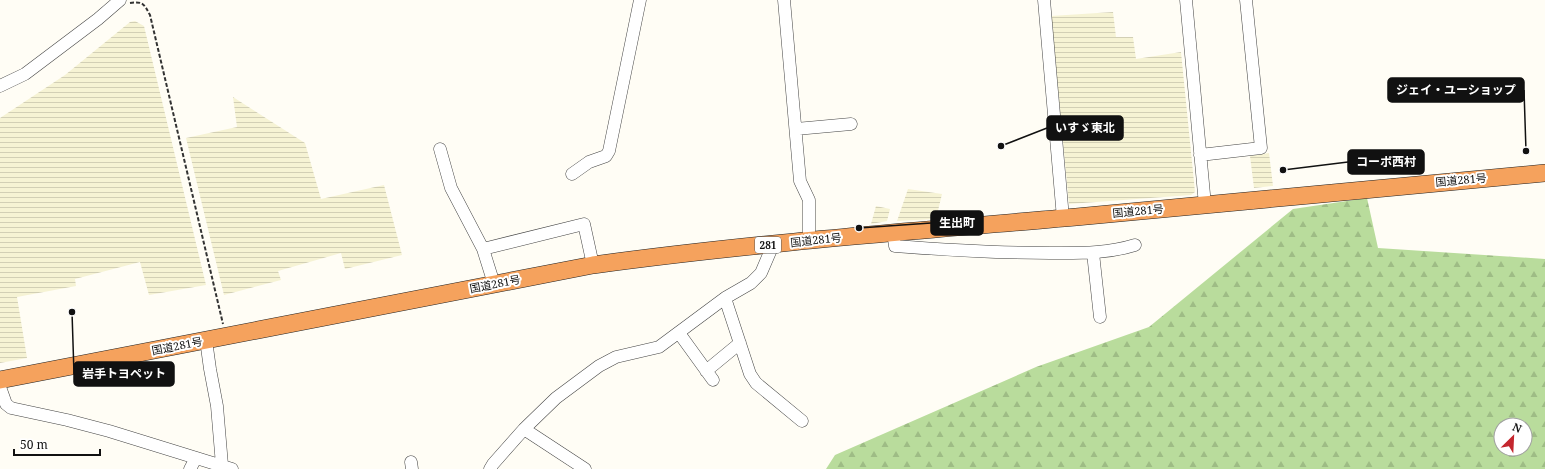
<svg xmlns="http://www.w3.org/2000/svg" width="1545" height="469" viewBox="0 0 1545 469" font-family="'Noto Serif','Noto Sans JP',serif">
	<style>
		.farmland { fill: url(#farmland-rules) }
		.forest { fill: url(#forest-firs); fill-rule: evenodd }
		.lines { fill: none; stroke-linecap: round; stroke-linejoin: round }
		.minor-casing { stroke: #444; stroke-width: 13 }
		.highway-casing { stroke: #222; stroke-width: 18 }
		.path { stroke: #333; stroke-width: 2; stroke-dasharray: 4 2; stroke-linecap: butt }
		.minor { stroke: #fff; stroke-width: 12 }
		.highway { stroke: #f5a25d; stroke-width: 17 }
		.labels { text-anchor: middle; stroke-width: 4; stroke-linejoin: round; paint-order: stroke }
		.shield { fill: #fff; stroke: #585858; stroke-width: 1 }
		.shield-label { font-size: 10px; font-weight: bold; fill: #111 }
		.street-label { font-size: 11px; fill: #111; stroke: #fff }
		.leader { fill: none; stroke: #111; stroke-width: 1.5 }
		.callout-dot { fill: #111; stroke: #fff; stroke-width: 1.5 }
		.callout { fill: #111; stroke: #111; stroke-width: 1.5 }
		.callout-label { font-size: 12px; text-anchor: middle; font-weight: bold; fill: #fff }
	</style>
	<defs>
		<pattern id="farmland-rules" width="6" height="5" patternUnits="userSpaceOnUse"><rect width="6" height="5" fill="#f6f3d4"/><path d="M0 2.5h6" fill="none" stroke="#d2cfb5"/></pattern>
		<pattern id="forest-firs" width="22" height="20" patternUnits="userSpaceOnUse"><rect width="22" height="20" fill="#b9dc9c"/><path d="M5 1l3.5 6h-7zM16 11l3.5 6h-7z" fill="#9ebc85"/></pattern>
	</defs>
	<rect width="100%" height="100%" fill="#fffdf5"/>
	<path class="farmland" d="M1113 12 1116 37H1133L1136 59 1181 52 1195 192 1191 195 1069 204 1051 16Z
		M135 21 144 26 206 285 149 295 140 262 75 279 76 286 17 297 27 358 0 363V118L65 75 130 22Z
		M233 97 305 143 321 199 384 185 402 255 345 269 341 253 278 271 281 280 224 295 186 138 237 127Z
		M1269 153 1273 186 1254 188 1250 156Z
		M908 189 942 194 936 219 897 221Z
		M876 206 890 209 887 221 871 224Z"/>
	<path class="forest" d="M1367 198 1378 248 1545 259V469H826L835 455 1036 367 1149 327 1293 209ZM1501 425H1525V449H1501Z"/>
	<g class="lines">
		<defs>
			<path id="minor" d="M784 0 800 181 809 200V241
				M1044 0 1063 218
				M1186 0 1205 205
				M0 86 25 74 98 19 120 0
				M796 129 851 124
				M440 149 451 188 483 249 494 284
				M1200 155 1261 148 1246 0
				M572 174 589 162 606 156 609 151 640 0
				M893 232 895 246C947 250 998 253 1050 253 1080 253 1106 254 1135 245
				M483 249 584 224 593 265
				M1093 253 1100 317
				M725 298 750 374 756 383 802 421
				M679 333 713 380
				M206 340 210 369 217 406 222 465
				M706 371 740 343
				M0 387 6 404 11 408 67 420 109 431 232 469
				M524 429 585 469
				M411 462 412 469
				M190 469 196 458
				M490 469 493 464 524 429 556 398 599 366 616 357 659 347 725 298 751 283 761 273 773 245"/>
			<path id="highway" d="M0 380 593 265C754 243 915 231 1076 217 1232 203 1389 187 1545 173"/>
		</defs>
		<use href="#minor" class="minor-casing"/>
		<use href="#highway" class="highway-casing"/>
		<path class="path" d="M130 3C143 1 144 4 150 15L223 324"/>
		<use href="#minor" class="minor"/>
		<use href="#highway" class="highway"/>
	</g>
	<g class="labels">
		<rect class="shield" x="755" y="237" width="26" height="16" rx="3"/>
		<g class="shield-label">
			<text x="768" y="249">281</text>
		</g>
		<g class="street-label">
			<text transform="translate(1461 180) rotate(-5)" y="4">国道281号</text>
			<text transform="translate(1138 211) rotate(-5)" y="4">国道281号</text>
			<text transform="translate(816 240) rotate(-6)" y="4">国道281号</text>
			<text transform="translate(495 284) rotate(-11)" y="4">国道281号</text>
			<text transform="translate(177 346) rotate(-11)" y="4">国道281号</text>
		</g>
	</g>
	<path class="leader" d="M1526 151L1524 90M1001 146L1047 128M1283 170L1348 162M859 228L931 223M72 312L74 374"/>
	<g class="callout-dot">
		<circle cx="1526" cy="151" r="4"/>
		<circle cx="1001" cy="146" r="4"/>
		<circle cx="1283" cy="170" r="4"/>
		<circle cx="859" cy="228" r="4"/>
		<circle cx="72" cy="312" r="4"/>
	</g>
	<g class="callout">
		<rect x="1388" y="78" width="136" height="24" rx="4"/>
		<rect x="1047" y="116" width="76" height="24" rx="4"/>
		<rect x="1348" y="150" width="76" height="24" rx="4"/>
		<rect x="931" y="211" width="52" height="24" rx="4"/>
		<rect x="74" y="362" width="100" height="24" rx="4"/>
	</g>
	<g class="callout-label">
		<text x="1456" y="94">ジェイ・ユーショップ</text>
		<text x="1085" y="132">いすゞ東北</text>
		<text x="1386" y="166">コーポ西村</text>
		<text x="957" y="227">生出町</text>
		<text x="124" y="378">岩手トヨペット</text>
	</g>
	<g transform="translate(1513 437) rotate(24)"><circle r="19" fill="#ffffff" stroke="#a0a0a0"/>
	<path d="M0-3L7 15L0 10L-7 15Z" fill="#c4262e"/>
	<text y="-6" font-size="11" font-weight="bold" text-anchor="middle" fill="#111111">N</text>
	</g>
	<path d="M14 449v6h86v-6" fill="none" stroke="#111111" stroke-width="2"/>
	<text x="20" y="449" font-size="12" fill="#111111" stroke="#ffffff" stroke-width="3" paint-order="stroke">50 m</text>
</svg>
